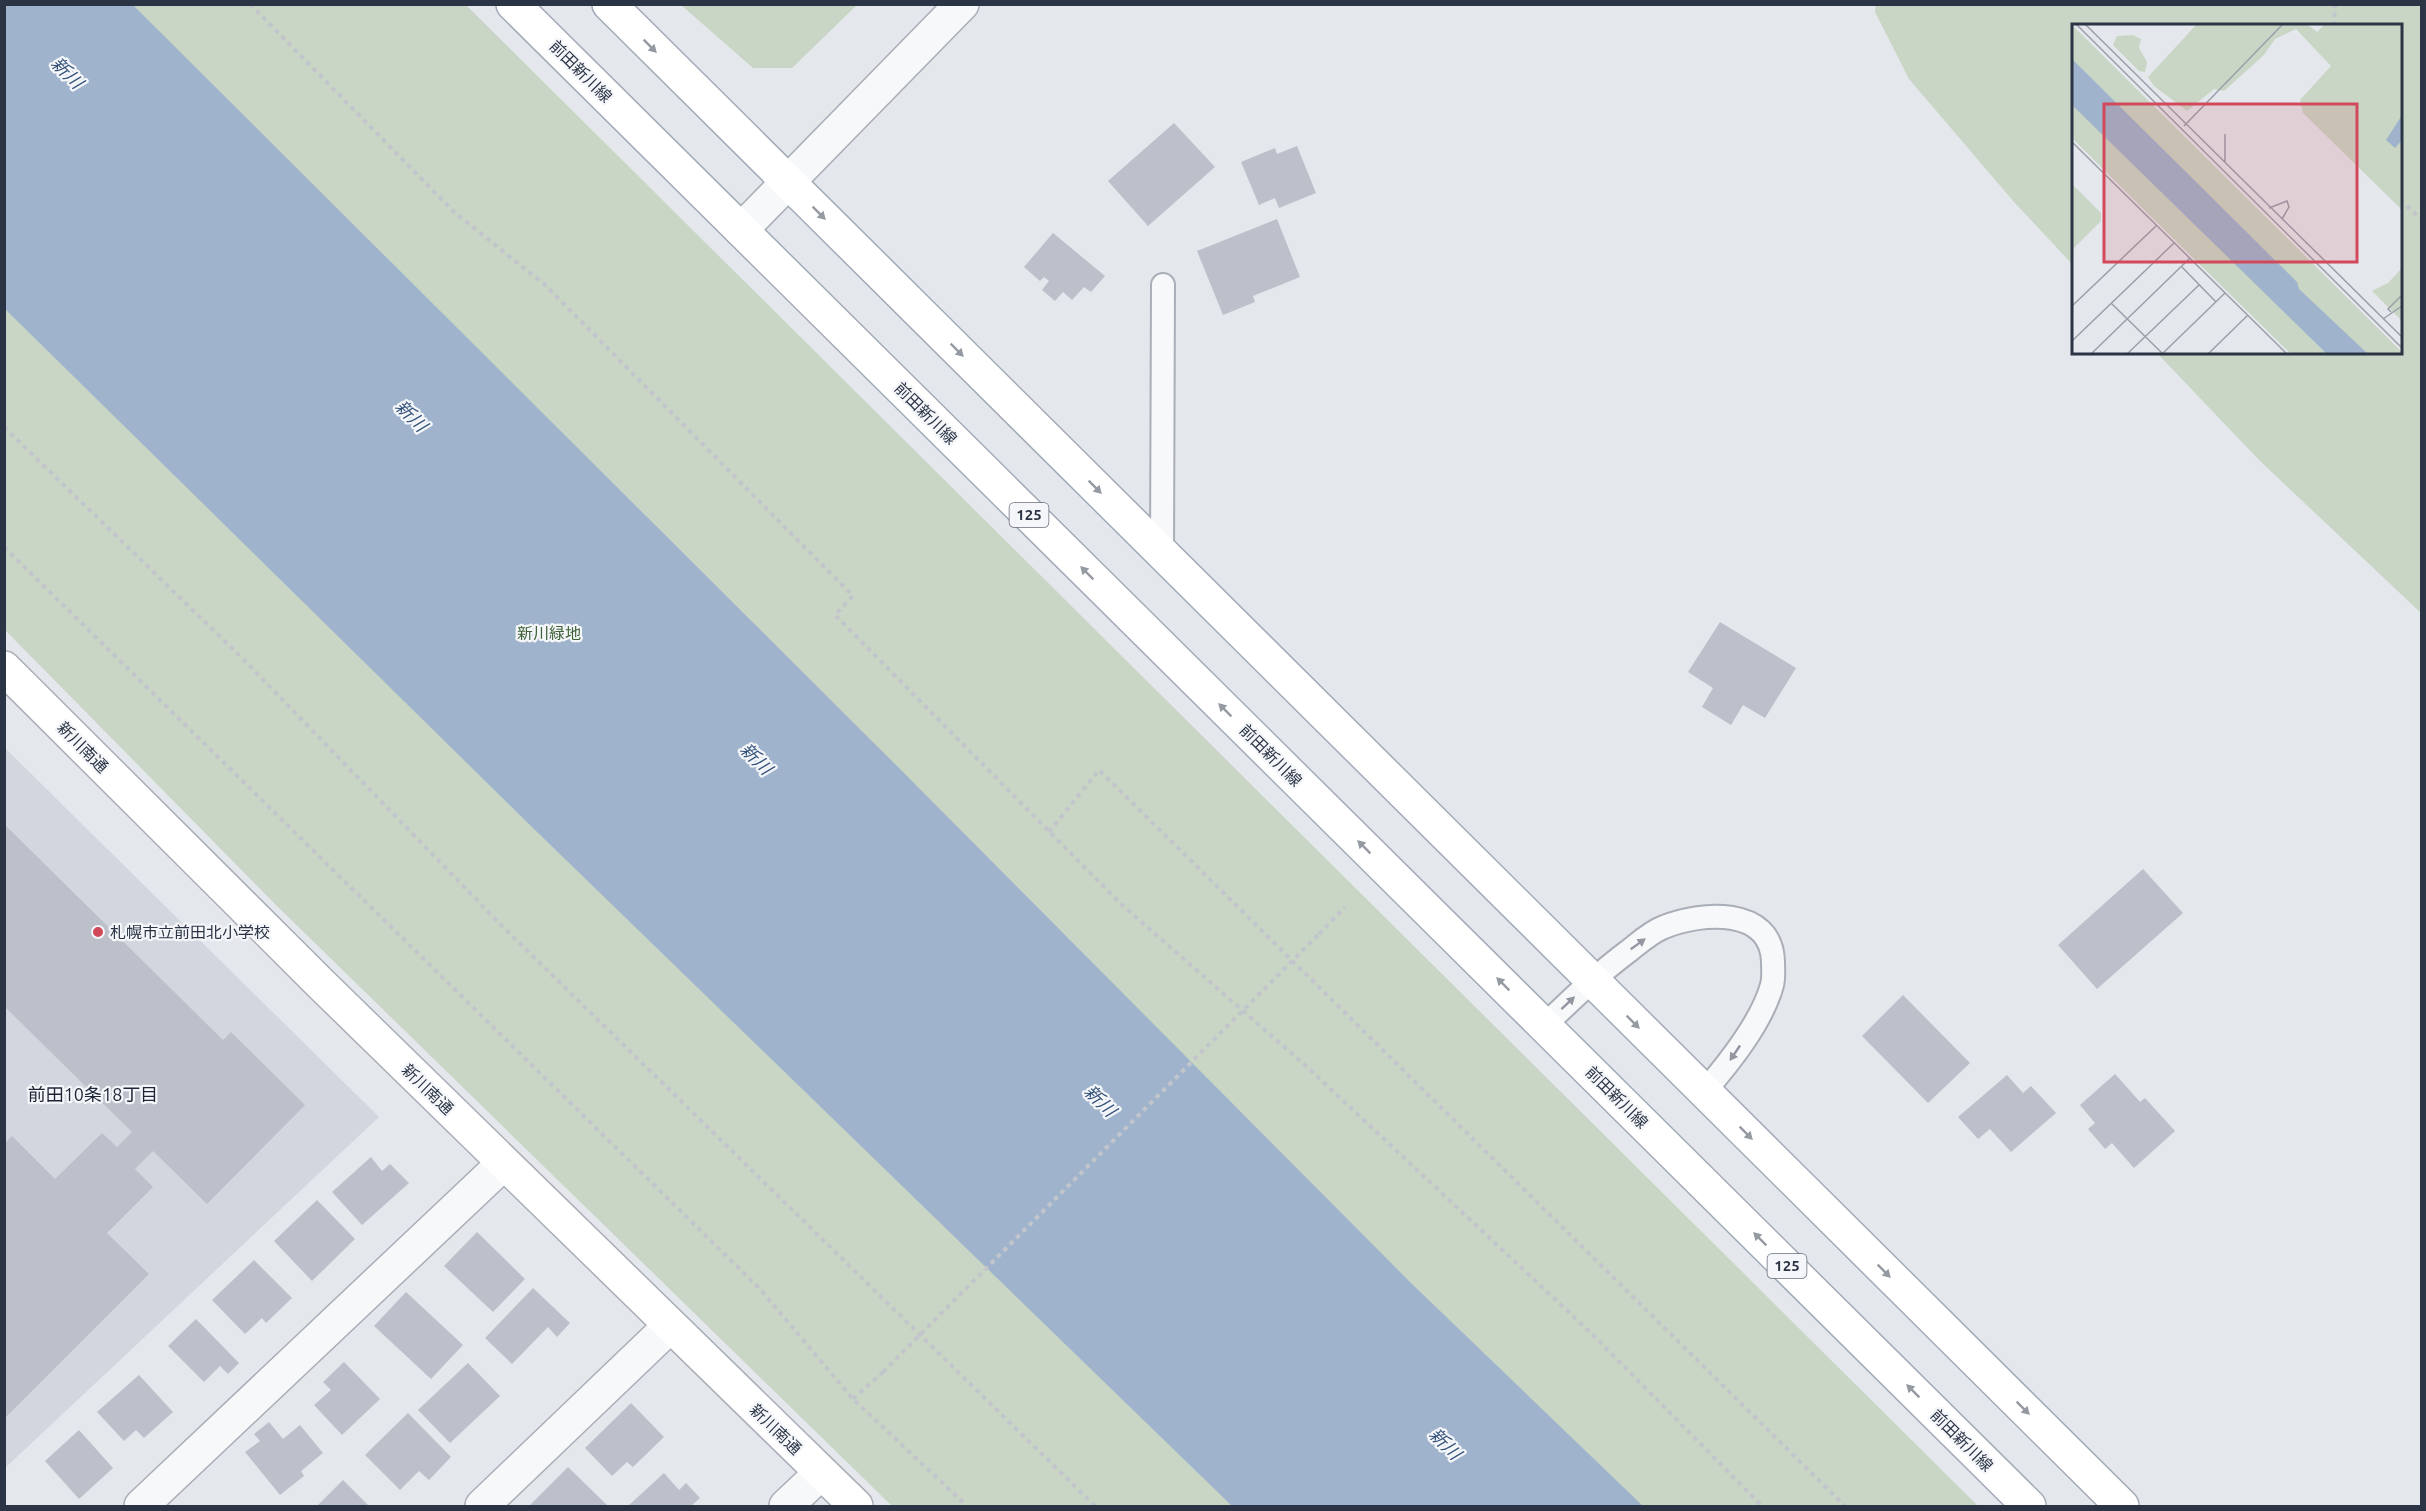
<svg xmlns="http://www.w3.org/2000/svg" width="2426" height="1511" viewBox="0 0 2426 1511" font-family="Ubuntu,'Noto Sans JP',sans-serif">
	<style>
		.built { fill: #d2d6de }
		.green { fill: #c9d6c5 }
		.water { fill: #9fb4cc }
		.building { fill: #bbc0ca }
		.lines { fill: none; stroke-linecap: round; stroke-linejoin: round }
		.lane-casing { stroke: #a9aeb7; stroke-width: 26 }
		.street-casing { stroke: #a9aeb7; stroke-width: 36 }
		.secondary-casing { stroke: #a9aeb7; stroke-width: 36 }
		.primary-casing { stroke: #a3abb8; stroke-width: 36 }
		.path { stroke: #c2c5cb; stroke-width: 4; stroke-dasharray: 4.5 4.5; stroke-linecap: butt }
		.lane { stroke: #f7f8fa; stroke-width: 22 }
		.street { stroke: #f7f8fa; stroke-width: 33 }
		.secondary { stroke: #fff; stroke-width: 33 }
		.primary { stroke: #fff; stroke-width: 33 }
		.path-bridge { stroke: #c2c5cb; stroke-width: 4; stroke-dasharray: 4.5 4.5; stroke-linecap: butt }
		.oneway { fill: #959aa2 }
		.oneway2 { fill: #9196a0 }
		.poi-dot { fill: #d1495b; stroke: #f4f6f9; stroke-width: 2 }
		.labels { text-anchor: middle; stroke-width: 4.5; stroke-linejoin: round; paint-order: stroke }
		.shield { fill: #f4f6f9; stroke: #676e7b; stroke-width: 1.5 }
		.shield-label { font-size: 15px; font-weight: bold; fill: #2b3445 }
		.street-label { font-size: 16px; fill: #2b3445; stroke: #f4f6f9 }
		.park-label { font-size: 16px; fill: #3f6138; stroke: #f4f6f9 }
		.poi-label { font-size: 16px; fill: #2b3445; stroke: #f4f6f9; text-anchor: start }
		.water-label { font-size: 18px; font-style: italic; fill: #34527a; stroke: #f4f6f9 }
		.neighbourhood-label { font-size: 18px; fill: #1d2536; stroke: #f4f6f9 }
		.inset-road { fill: none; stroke: #9a9fa9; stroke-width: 1.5 }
		.view { fill: #d1495b; fill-opacity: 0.15; stroke: #d1495b; stroke-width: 3 }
		.inset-edge { fill: none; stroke: #2b3445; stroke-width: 3 }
	</style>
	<rect width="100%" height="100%" fill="#e4e7ec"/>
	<path class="built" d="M5 748 379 1117 5 1468Z"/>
	<path class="green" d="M1876 4 2421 5V613L2259 460 2157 353 2400 352V26H2074L2073 265 2014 202 1909 79 1875 12Z
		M4 5H466L1978 1506H892L278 907 5 630Z
		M681 5H857L792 68H753Z"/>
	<path class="water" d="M4 5H133L901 770 1412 1284 1643 1506H1232L533 828 5 309Z"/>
	<path class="building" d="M1174 123 1215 167 1148 226 1108 181Z
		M1297 146 1316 193 1279 208 1275 198 1259 205 1241 162 1275 148 1277 154Z
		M1277 219 1300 277 1253 296 1255 302 1223 315 1197 251Z
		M1053 233 1105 276 1091 292 1084 287 1072 300 1063 292 1055 301 1042 290 1049 281 1044 277 1040 281 1024 267Z
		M1720 622 1796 668 1765 718 1743 705 1731 725 1702 707 1713 688 1688 672Z
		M4 824 223 1040 231 1032 305 1105 207 1204 153 1151 135 1169 153 1187 107 1233 149 1274 4 1419V1144L12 1136 55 1179 102 1133 117 1147 132 1132 4 1006Z
		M2143 869 2183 913 2097 989 2058 945Z
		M1903 995 1970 1063 1928 1103 1862 1036Z
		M2115 1074 2140 1102 2145 1098 2175 1131 2134 1168 2112 1143 2105 1149 2088 1129 2095 1123 2080 1105Z
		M2007 1075 2023 1093 2031 1086 2056 1113 2011 1152 1990 1129 1978 1139 1958 1117Z
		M371 1157 382 1171 390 1164 409 1183 362 1225 332 1192Z
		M317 1200 355 1239 312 1281 274 1241Z
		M477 1232 525 1279 493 1312 444 1266Z
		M254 1260 292 1298 266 1323 262 1318 245 1334 212 1300Z
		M533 1288 570 1323 557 1337 548 1327 512 1364 485 1338Z
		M406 1292 463 1345 431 1379 374 1326Z
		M196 1319 239 1363 228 1374 220 1366 204 1382 168 1346Z
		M344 1362 380 1399 342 1435 314 1405 331 1390 323 1382Z
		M468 1363 500 1396 450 1443 418 1410Z
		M139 1375 173 1412 144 1438 136 1430 124 1441 97 1412Z
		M631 1403 664 1437 633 1467 627 1462 612 1476 585 1448Z
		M408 1413 451 1457 429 1480 419 1471 400 1490 365 1455Z
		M269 1422 283 1439 300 1425 323 1453 301 1471 304 1476 280 1495 245 1452 260 1441 254 1434Z
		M79 1430 113 1468 79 1499 45 1461Z
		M568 1467 608 1506H529Z
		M664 1473 679 1490 686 1483 700 1498 691 1506H628Z
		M343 1480 369 1506H317Z"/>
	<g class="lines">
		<defs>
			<path id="lane" d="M1162 554 1163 285
				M1544 1026C1572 999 1599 973 1630 950 1640 942 1651 932 1664 927 1700 912 1772 906 1773 962 1773 969 1774 978 1772 985 1762 1022 1729 1063 1704 1092"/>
			<path id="street" d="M741 230 962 4
				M141 1506 504 1163
				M482 1506 670 1326
				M786 1506 821 1473"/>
			<path id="secondary" d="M4 668 320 983 856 1506"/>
			<path id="primary" d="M513 4 2029 1506
				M609 4 2122 1506"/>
		</defs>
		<use href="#lane" class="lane-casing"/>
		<use href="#street" class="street-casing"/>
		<use href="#secondary" class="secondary-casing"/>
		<use href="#primary" class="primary-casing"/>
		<path class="path" d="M250 4 454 212 544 284 853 596 835 615 1121 904 1306 1066 1591 1333 1762 1506
			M2334 26 2335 4
			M2400 200 2422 220
			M4 427 241 657 501 925 1095 1506
			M4 547 760 1289 853 1399 967 1506
			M1049 832 1099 770 1845 1506
			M1319 934 1345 907
			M853 1399 883 1372"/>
		<use href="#lane" class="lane"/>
		<use href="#street" class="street"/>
		<use href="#secondary" class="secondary"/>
		<use href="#primary" class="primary"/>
		<path class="path-bridge" d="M883 1372 1319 934"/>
	</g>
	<defs><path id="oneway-solid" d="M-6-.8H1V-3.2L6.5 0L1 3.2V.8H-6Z" transform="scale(1.5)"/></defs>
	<g class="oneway">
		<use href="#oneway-solid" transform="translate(650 46) rotate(45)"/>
		<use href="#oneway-solid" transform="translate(819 213) rotate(45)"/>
		<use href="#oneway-solid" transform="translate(957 350) rotate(45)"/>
		<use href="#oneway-solid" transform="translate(1095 487) rotate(45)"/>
		<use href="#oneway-solid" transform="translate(1087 573) rotate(-135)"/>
		<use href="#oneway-solid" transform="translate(1225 710) rotate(-135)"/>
		<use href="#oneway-solid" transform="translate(1364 847) rotate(-135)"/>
		<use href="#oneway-solid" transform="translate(1503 984) rotate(-135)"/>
		<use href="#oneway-solid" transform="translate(1633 1022) rotate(45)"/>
		<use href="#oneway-solid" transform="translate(1746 1133) rotate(45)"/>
		<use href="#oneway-solid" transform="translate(1760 1239) rotate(-135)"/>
		<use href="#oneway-solid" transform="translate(1884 1271) rotate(45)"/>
		<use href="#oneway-solid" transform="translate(1913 1391) rotate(-135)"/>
		<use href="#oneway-solid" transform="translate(2023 1408) rotate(45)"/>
	</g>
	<g class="oneway2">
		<use href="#oneway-solid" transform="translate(1638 944) rotate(-36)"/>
		<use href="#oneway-solid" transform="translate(1568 1003) rotate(-43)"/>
		<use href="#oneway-solid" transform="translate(1735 1053) rotate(124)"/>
	</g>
	<circle class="poi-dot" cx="98" cy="932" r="6"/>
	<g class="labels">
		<g class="shield">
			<rect x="1009.5" y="503" width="39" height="24" rx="4.5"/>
			<rect x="1767.5" y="1254" width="39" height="24" rx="4.5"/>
		</g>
		<g class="shield-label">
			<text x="1029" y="520">125</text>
			<text x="1787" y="1271">125</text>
		</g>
		<g class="street-label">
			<text transform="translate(581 71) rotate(45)" y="6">前田新川線</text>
			<text transform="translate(926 413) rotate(45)" y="6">前田新川線</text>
			<text transform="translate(83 747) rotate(45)" y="6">新川南通</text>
			<text transform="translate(1271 755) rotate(45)" y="6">前田新川線</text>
			<text transform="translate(428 1089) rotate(44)" y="6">新川南通</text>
			<text transform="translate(1617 1097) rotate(45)" y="6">前田新川線</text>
			<text transform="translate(776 1429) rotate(44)" y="6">新川南通</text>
			<text transform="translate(1962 1440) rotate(45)" y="6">前田新川線</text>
		</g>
		<g class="park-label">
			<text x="549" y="639">新川緑地</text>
		</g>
		<g class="poi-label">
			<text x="110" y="938">札幌市立前田北小学校</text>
		</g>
		<g class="water-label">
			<text transform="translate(67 73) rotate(45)" y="6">新川</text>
			<text transform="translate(411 416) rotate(45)" y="6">新川</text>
			<text transform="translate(756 759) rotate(45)" y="6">新川</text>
			<text transform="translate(1100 1101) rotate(45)" y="6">新川</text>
			<text transform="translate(1445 1444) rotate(45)" y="6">新川</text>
		</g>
		<g class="neighbourhood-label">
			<text x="93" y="1101">前田10条18丁目</text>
		</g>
	</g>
	<g transform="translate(2072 24)">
		<rect width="330" height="330" fill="#e4e7ec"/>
		<path d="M125 0H235L245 8 253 0H330V186L231 89 228 76 259 42 224 5 203 15 192 31 152 67 142 65 115 87 82 62 76 53ZM0 1 330 328V330H219L61 175 0 114ZM61 11 69 15 67 24 75 38 73 48 67 47 41 21 45 12ZM0 160 29 189V197L0 226ZM330 244V297L300 267 316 259Z" fill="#c9d6c5"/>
		<path d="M0 35 225 258 227 265 296 330H255L0 81ZM330 91V116L323 124 314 116Z" fill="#9fb4cc"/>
		<path class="inset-road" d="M4 0 330 324M13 0 330 313M112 102 211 0M0 118 215 330M153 138V110M197 184 215 177 217 183 210 195M109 242 144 278M39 279 90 329M0 282 84 202M319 288 316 285 330 271M311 295 330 282M0 317 102 219M19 330 118 234M55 330 127 261M90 330 153 269M136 330 176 291"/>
		<path class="view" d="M32 80H285V238H32Z"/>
		<rect width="330" height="330" class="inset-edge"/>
	</g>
	<rect width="2426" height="1511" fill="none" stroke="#2b3445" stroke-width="12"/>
</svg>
